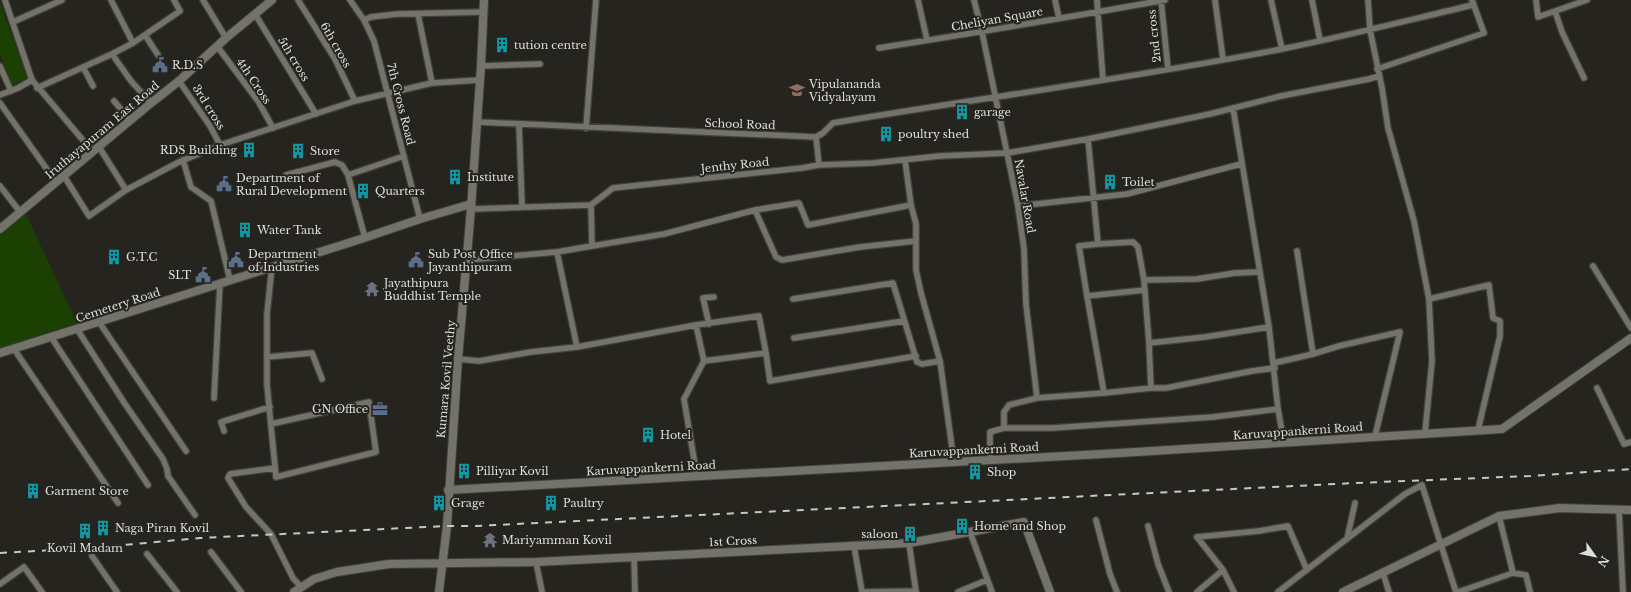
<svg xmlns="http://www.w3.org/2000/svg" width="1631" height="592" viewBox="0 0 1631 592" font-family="'Libre Baskerville',serif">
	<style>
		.green { fill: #1b4002 }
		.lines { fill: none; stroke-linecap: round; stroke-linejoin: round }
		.street-casing { stroke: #41403b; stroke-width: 8 }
		.secondary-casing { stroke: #41403b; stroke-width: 10 }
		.street { stroke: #73726b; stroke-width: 5.5 }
		.secondary { stroke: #73726b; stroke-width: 8 }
		.rail { stroke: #c8c8c3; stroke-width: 2; stroke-dasharray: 7 7; stroke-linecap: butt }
		.labels { text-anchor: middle; stroke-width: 4; stroke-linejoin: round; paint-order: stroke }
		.street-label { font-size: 11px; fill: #dededa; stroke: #26241f }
		.poi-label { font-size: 11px; fill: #dededa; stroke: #26241f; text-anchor: start }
	</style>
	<rect width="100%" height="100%" fill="#26241f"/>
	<path class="green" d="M0 2 27 78 12 85 0 55Z
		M25 212 77 323 0 348V232Z"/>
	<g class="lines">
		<defs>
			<path id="street" d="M5 0 32 80 93 152
				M111 0 133 43
				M203 0 226 38
				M298 0 335 59 355 101
				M350 0 364 20 374 41 420 219
				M918 0 927 40
				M974 0 982 32 1018 206 1024 249 1026 304 1037 398
				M1055 0 1059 18
				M1097 0 1103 80
				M1161 0 1168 69
				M1215 0 1223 59
				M1271 0 1282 49
				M1312 0 1320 40
				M1368 0 1370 30 1382 88 1388 128 1414 221 1429 299 1432 361 1425 433
				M1536 0 1538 17 1587 0
				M1555 11 1562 32 1584 78
				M255 14 316 114
				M418 14 432 83
				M364 20 371 17 397 14 483 12
				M13 22 62 0
				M145 35 158 55
				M217 46 258 101 273 128
				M879 48C974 33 1070 17 1165 0
				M112 54 133 43 180 11 174 0
				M0 66 11 91
				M481 66 540 64
				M83 67 93 86
				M1377 69 1484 33 1472 0
				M179 81 210 126 220 145
				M37 88 112 54 131 81 151 103
				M0 95 18 88 32 80
				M114 101 130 120
				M0 103 56 182
				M1233 108 1269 327 1278 409 1284 443
				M477 122 816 137 823 133 833 123C982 98 1133 78 1282 49 1346 36 1409 20 1473 5
				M519 124 522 206
				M586 128 596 0
				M816 137 819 165
				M1088 139 1098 244 1133 242 1138 247 1144 280
				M99 147 126 190
				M183 160 191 187 211 201 230 280
				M286 175 335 162 342 165 348 175 365 238
				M348 175 404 156
				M64 176 89 216 126 190 179 162 220 145 355 101 432 83 480 80
				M0 186 20 212
				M591 205 592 246
				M911 205 916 224V270L921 293 940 361 954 462
				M1018 206 1127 194 1241 164
				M471 209 591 205 613 188 802 168 819 165 873 163 940 156 1007 153 1088 139 1210 114 1281 96 1369 79 1379 76
				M755 210 776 257 782 260 860 247 916 241
				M1098 244 1079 246 1087 296 1145 290
				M1297 251 1313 354
				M557 252 577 347 696 325 759 316 766 353 704 361 684 399 697 477
				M467 260 557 252 592 246 664 234 755 210 799 203 808 225 911 205 905 160
				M1593 266 1631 328
				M1260 272 1235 273 1197 279 1144 280 1149 343 1205 337 1269 327
				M1087 296 1104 393 1151 388 1149 343
				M793 299 893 283 917 362 922 364 940 361
				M1429 299 1489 285 1493 318 1500 321V336L1478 430
				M99 322 186 451
				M709 324 703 298 714 297
				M696 325 704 361
				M77 329 125 404 163 459 167 469 168 476 195 515
				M51 337 148 485
				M794 338 904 321
				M14 349 118 503
				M766 353 770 381 916 356
				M267 357 312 353 322 379
				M458 359 479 361 531 352 577 347
				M1274 363 1313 354 1339 346 1400 332 1375 436
				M1151 388H1166L1252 371 1275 368
				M1597 388 1624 444 1631 442
				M214 398 220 283
				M271 424 369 402 376 452 276 477 267 385V314L272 266
				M1004 428H1052L1213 417 1278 409
				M224 431 221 422 270 407
				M990 461V432L1004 428V412L1009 405 1037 398 1104 393
				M275 468 230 474 228 478 246 507 271 534 293 578 301 587
				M1619 511 1623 592
				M1499 516 1513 573 1526 575 1530 592
				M1096 520 1110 574 1117 592
				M1148 526 1158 564 1169 592
				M970 532 992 592
				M1197 537 1259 531 1288 526 1307 570
				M1197 537 1223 570 1234 592
				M1347 539 1355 503
				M909 543 916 592
				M854 546 862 592
				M211 552 241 592
				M147 554 177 592
				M92 556 117 592
				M634 557 635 592
				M536 562 542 592
				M1383 573 1389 592
				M0 584 24 567 42 592
				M863 592 916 591
				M958 592 987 580
				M1197 592 1223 570
				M1278 592 1405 494 1422 485 1456 592
				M1458 592 1513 573"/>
			<path id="secondary" d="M0 229 151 103 179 81 226 38 272 0
				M0 353 361 239 420 219 471 204
				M448 490 1120 453 1502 429 1631 338
				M294 592 314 579 337 572 389 564 536 562 909 543 1024 522 1050 592
				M439 592 447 526 458 359 471 209 481 66 484 0
				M1343 592 1499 516 1560 508 1631 510"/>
		</defs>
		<use href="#street" class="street-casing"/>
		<use href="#secondary" class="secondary-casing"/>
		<use href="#street" class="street"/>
		<use href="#secondary" class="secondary"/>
		<path class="rail" d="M0 553 91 548 200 538 447 526H475L1356 483 1530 476 1631 469"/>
	</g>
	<defs>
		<symbol id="building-bare" viewBox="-9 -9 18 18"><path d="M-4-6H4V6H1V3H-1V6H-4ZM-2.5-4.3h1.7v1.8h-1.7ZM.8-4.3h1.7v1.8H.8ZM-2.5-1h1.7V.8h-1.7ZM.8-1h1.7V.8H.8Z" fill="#0f9aa8" stroke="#26241f" stroke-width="2.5" paint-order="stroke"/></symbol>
		<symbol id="civic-bare" viewBox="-9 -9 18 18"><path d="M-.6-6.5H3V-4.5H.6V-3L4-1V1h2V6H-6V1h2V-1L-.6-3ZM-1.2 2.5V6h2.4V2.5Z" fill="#5c6f8a" stroke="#26241f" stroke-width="2.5" paint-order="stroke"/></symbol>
		<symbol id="school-bare" viewBox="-9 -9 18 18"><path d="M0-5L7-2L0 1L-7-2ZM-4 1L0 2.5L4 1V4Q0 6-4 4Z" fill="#8d6e63" stroke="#26241f" stroke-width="2.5" paint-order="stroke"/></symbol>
		<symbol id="temple-bare" viewBox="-9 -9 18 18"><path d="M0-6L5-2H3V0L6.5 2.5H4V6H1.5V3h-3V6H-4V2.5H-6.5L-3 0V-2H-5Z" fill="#6b7280" stroke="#26241f" stroke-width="2.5" paint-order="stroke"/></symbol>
		<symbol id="office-bare" viewBox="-9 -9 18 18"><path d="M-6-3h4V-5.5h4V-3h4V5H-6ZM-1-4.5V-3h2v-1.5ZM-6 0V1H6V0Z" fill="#5c6f8a" stroke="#26241f" stroke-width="2.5" paint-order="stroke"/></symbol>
	</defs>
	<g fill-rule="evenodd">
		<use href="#building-bare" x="491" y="34" width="22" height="22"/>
		<use href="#civic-bare" x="149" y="54" width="22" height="22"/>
		<use href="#school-bare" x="786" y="79" width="22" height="22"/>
		<use href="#building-bare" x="951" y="101" width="22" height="22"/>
		<use href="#building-bare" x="875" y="123" width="22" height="22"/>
		<use href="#building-bare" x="238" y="139" width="22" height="22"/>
		<use href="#building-bare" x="287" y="140" width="22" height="22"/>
		<use href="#building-bare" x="444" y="166" width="22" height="22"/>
		<use href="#building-bare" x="1099" y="171" width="22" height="22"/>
		<use href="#civic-bare" x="213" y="173" width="22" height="22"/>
		<use href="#building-bare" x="352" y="180" width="22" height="22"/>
		<use href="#building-bare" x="234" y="219" width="22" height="22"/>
		<use href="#building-bare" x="103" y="246" width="22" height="22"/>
		<use href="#civic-bare" x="225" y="249" width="22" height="22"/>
		<use href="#civic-bare" x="405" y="249" width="22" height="22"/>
		<use href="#civic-bare" x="192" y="264" width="22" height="22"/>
		<use href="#temple-bare" x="361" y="278" width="22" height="22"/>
		<use href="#office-bare" x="369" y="398" width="22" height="22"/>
		<use href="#building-bare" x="637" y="424" width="22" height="22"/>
		<use href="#building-bare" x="453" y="460" width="22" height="22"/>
		<use href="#building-bare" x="964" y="461" width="22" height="22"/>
		<use href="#building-bare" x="22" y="480" width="22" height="22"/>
		<use href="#building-bare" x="428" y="492" width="22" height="22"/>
		<use href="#building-bare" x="540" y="492" width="22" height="22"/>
		<use href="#building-bare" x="951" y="515" width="22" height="22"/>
		<use href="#building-bare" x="92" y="517" width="22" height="22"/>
		<use href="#building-bare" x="74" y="520" width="22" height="22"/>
		<use href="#building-bare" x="899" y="523" width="22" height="22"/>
		<use href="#temple-bare" x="479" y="529" width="22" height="22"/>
	</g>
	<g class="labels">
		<g class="street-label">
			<text transform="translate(997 19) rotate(-10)" y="4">Cheliyan Square</text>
			<text transform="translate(1154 36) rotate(-96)" y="4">2nd cross</text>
			<text transform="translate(336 45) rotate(60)" y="4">6th cross</text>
			<text transform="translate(294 59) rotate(59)" y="4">5th cross</text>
			<text transform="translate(254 81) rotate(56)" y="4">4th Cross</text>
			<text transform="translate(401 104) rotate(76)" y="4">7th Cross Road</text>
			<text transform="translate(209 107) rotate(58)" y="4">3rd cross</text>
			<text transform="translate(740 124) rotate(2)" y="4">School Road</text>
			<text transform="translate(102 130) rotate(-40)" y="4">Iruthayapuram East Road</text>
			<text transform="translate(735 165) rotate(-6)" y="4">Jenthy Road</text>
			<text transform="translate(1025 196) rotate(80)" y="4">Navalar Road</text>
			<text transform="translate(118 305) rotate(-18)" y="4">Cemetery Road</text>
			<text transform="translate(446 379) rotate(-85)" y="4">Kumara Kovil Veethy</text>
			<text transform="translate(1298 431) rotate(-4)" y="4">Karuvappankerni Road</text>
			<text transform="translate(974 450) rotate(-3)" y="4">Karuvappankerni Road</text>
			<text transform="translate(651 468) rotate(-3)" y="4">Karuvappankerni Road</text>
			<text transform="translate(733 541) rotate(-3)" y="4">1st Cross</text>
		</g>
		<g class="poi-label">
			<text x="514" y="49">tution centre</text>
			<text x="172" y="69">R.D.S</text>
			<text x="809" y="88">Vipulananda<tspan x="809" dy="13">Vidyalayam</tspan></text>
			<text x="974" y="116">garage</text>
			<text x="898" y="138">poultry shed</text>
			<text x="237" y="154" text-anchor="end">RDS Building</text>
			<text x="310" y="155">Store</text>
			<text x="467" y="181">Institute</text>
			<text x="236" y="182">Department of<tspan x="236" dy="13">Rural Development</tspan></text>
			<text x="1122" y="186">Toilet</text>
			<text x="375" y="195">Quarters</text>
			<text x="257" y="234">Water Tank</text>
			<text x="248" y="258">Department<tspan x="248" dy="13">of Industries</tspan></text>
			<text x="428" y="258">Sub Post Office<tspan x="428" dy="13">Jayanthipuram</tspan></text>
			<text x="126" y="261">G.T.C</text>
			<text x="191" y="279" text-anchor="end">SLT</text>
			<text x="384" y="287">Jayathipura<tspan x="384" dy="13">Buddhist Temple</tspan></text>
			<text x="368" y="413" text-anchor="end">GN Office</text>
			<text x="660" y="439">Hotel</text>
			<text x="476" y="475">Pilliyar Kovil</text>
			<text x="987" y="476">Shop</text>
			<text x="45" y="495">Garment Store</text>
			<text x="451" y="507">Grage</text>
			<text x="563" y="507">Paultry</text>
			<text x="974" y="530">Home and Shop</text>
			<text x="115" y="532">Naga Piran Kovil</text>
			<text x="898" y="538" text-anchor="end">saloon</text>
			<text x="502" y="544">Mariyamman Kovil</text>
			<text x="85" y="552" text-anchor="middle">Kovil Madam</text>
		</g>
	</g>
	<g transform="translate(1595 556) rotate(123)" stroke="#26241f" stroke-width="3" paint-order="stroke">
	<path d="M0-3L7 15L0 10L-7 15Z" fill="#dededa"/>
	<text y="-6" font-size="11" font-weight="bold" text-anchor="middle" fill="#dededa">N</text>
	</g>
</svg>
